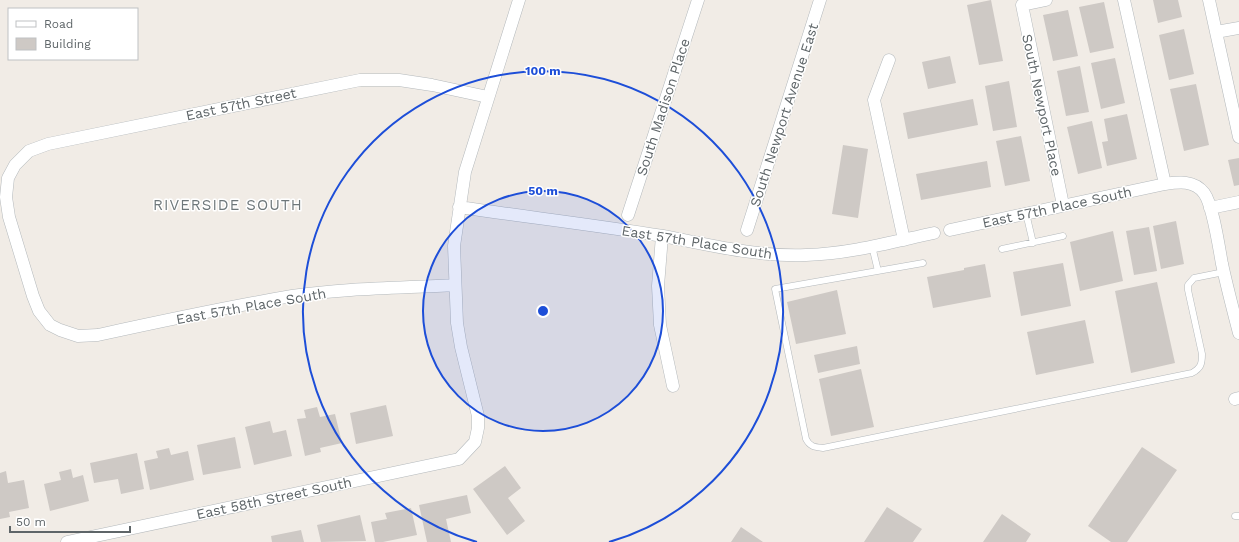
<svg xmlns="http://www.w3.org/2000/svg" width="1239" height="542" viewBox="0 0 1239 542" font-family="'Work Sans',sans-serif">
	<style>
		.building { fill: #cec9c5 }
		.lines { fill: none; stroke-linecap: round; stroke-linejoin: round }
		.service-casing { stroke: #b4b9bc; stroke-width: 7 }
		.minor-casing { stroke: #b4b9bc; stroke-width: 13 }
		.service { stroke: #fff; stroke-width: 6 }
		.minor { stroke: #fff; stroke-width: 12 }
		.ring { fill: none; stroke: #1d4ed8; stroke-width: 2 }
		.labels { text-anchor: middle; stroke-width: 3; stroke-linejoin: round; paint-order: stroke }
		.street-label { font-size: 14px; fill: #5e6568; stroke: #fff }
		.neighbourhood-label { font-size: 15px; letter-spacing: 1px; fill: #6e777a; stroke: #fff }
		.centre { fill: #1d4ed8; stroke: #fff; stroke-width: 2 }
		.ring-label { font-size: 12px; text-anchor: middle; font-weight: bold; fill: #1d4ed8; stroke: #fff; stroke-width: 3; stroke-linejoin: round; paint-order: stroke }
	</style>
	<rect width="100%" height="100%" fill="#f1ece6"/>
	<path class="building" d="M991 0 1003 61 979 65 967 5Z
		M1153 0H1178L1182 17 1158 23Z
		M1104 2 1114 48 1090 53 1079 7Z
		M1068 10 1078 56 1053 61 1043 15Z
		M1184 29 1194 74 1169 80 1159 35Z
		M950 56 956 83 928 89 922 62Z
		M1115 58 1125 103 1101 109 1091 63Z
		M1080 66 1089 112 1066 116 1057 71Z
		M1009 81 1017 127 993 131 985 86Z
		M1196 84 1209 145 1184 151 1170 89Z
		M973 99 978 125 908 139 903 113Z
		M1127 114 1137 159 1107 166 1102 142 1108 141 1104 119Z
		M1092 121 1102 168 1078 174 1067 127Z
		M1021 136 1030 181 1005 186 996 141Z
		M843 145 868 149 858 218 832 214Z
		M1239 158V185L1234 186 1228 160Z
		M987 161 991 187 921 200 916 174Z
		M1176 221 1184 264 1161 269 1153 226Z
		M1149 227 1157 271 1134 275 1126 231Z
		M1113 231 1123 281 1080 291 1070 242Z
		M1063 263 1071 306 1021 316 1013 272Z
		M985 264 991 297 933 308 927 277 964 270V268Z
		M1157 282 1175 363 1131 373 1115 291Z
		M837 290 846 334 796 344 787 302Z
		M1085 320 1094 363 1036 375 1027 332Z
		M857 346 860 364 818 373 814 355Z
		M861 369 874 427 831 436 819 379Z
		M386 405 393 436 356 444 350 413Z
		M317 407 320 417 335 414 342 443 320 448 321 452 305 456 297 419 306 418 304 410Z
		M270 421 273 433 286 430 292 456 254 465 245 427Z
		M235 437 241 468 203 475 197 445Z
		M1142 447 1177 470 1127 542H1111L1088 526Z
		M169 448 171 455 188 451 194 480 150 490 144 461 158 458 156 451Z
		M137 453 144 489 121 494 118 479 94 483 90 463Z
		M505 466 521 488 508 498 525 521 507 535 473 489Z
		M71 469 73 478 83 475 89 501 50 511 44 484 61 480 59 472Z
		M6 471 8 483 24 480 29 508 9 512 10 517 0 519V473Z
		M467 495 471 513 446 519 451 542H427L419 505Z
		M887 507 922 529 913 542H864Z
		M411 508 417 535 383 542H375L371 522 387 519 385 513Z
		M1002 514 1031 534 1026 542H983Z
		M360 515 366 541 321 542 317 525Z
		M741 527 763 542H731Z
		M301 530 304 542H272L271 536Z"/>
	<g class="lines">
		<defs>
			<path id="service" d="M1026 213 1033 243
				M872 246 878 271
				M1002 249 1063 236
				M923 263 775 289 806 439C810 447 815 447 823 448L1192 373C1201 368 1202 364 1202 354L1188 290V285L1194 278 1224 272
				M1235 516H1239"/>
			<path id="minor" d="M1046 0 1022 5 1063 205
				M1124 0 1165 184
				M1209 0 1239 137
				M1216 32 1239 28
				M889 60 874 100 904 240
				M459 207C527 217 595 225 663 236 711 245 757 257 806 255 849 254 892 242 934 233
				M1210 208 1239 202
				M628 215 698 0
				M747 230 820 0
				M950 230 1165 184C1179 182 1194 180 1204 193 1213 205 1219 248 1222 264 1227 287 1233 310 1239 333
				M662 236 658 286 660 325 673 386
				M455 285C400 288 345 288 292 296 227 307 162 321 98 335L78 336 60 330 50 325 39 311 33 296 9 217 6 197 8 178 15 165 29 151 48 144 360 80H399L432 85 488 97
				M1235 399 1239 398
				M67 542 459 459 475 442 478 428V416L461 347 457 323 454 246 465 172 519 0"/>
		</defs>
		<use href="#service" class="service-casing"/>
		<use href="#minor" class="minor-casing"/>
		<use href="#service" class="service"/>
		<use href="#minor" class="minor"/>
	</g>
	<circle cx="543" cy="311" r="120" fill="#1d4ed8" fill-opacity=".12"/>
	<g class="ring">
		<circle cx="543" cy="311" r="120"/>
		<path d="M477 542A240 240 0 1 1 609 542"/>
	</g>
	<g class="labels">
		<g class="street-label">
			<text transform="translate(241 104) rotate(-12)" y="5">East 57th Street</text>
			<text transform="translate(1042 105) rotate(78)" y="5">South Newport Place</text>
			<text transform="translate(663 107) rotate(-72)" y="5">South Madison Place</text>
			<text transform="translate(784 115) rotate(-72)" y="5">South Newport Avenue East</text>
			<text transform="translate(1057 207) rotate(-12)" y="5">East 57th Place South</text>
			<text transform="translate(697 242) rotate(9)" y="5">East 57th Place South</text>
			<text transform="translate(251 306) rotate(-10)" y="5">East 57th Place South</text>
			<text transform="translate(274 498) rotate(-12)" y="5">East 58th Street South</text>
		</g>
		<g class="neighbourhood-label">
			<text x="228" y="210">RIVERSIDE SOUTH</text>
		</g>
	</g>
	<circle cx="543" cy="311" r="6" class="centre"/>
	<g class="ring-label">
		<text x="543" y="75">100 m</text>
		<text x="543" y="195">50 m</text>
	</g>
	<rect x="8" y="8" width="130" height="52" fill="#ffffff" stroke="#bfc1c3"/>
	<rect x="16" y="21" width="20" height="6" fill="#ffffff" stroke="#bfc1c3"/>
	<text x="44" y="28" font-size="12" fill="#5e6568">Road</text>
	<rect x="16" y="38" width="20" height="12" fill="#cec9c5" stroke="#bfc1c3"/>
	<text x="44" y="48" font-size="12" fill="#5e6568">Building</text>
	<path d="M10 526v6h120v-6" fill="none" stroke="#5e6568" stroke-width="2"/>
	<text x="16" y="526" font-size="12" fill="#5e6568" stroke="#ffffff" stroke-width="3" paint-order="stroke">50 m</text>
</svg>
